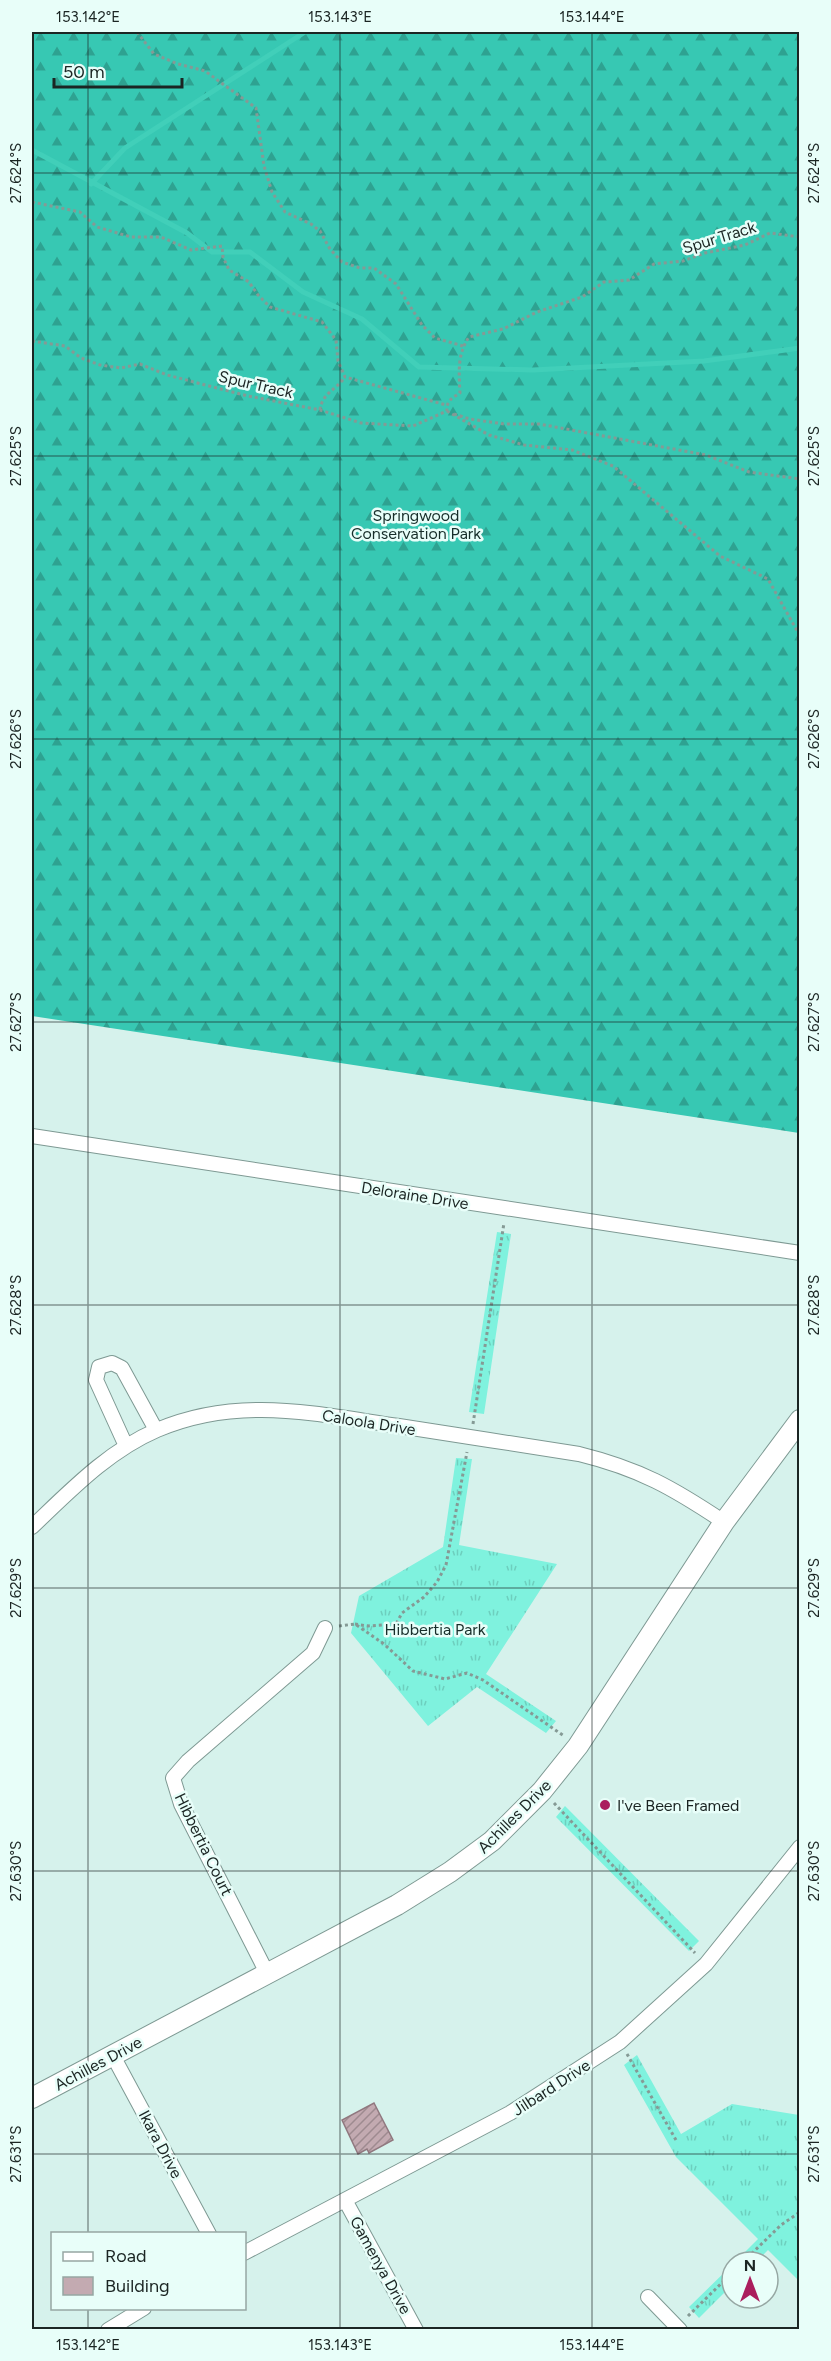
<svg xmlns="http://www.w3.org/2000/svg" width="831" height="2361" viewBox="0 0 831 2361" font-family="Figtree,sans-serif">
	<style>
		.grass { fill: url(#grass-tufts) }
		.forest { fill: url(#forest-firs) }
		.lines { fill: none; stroke-linecap: round; stroke-linejoin: round }
		.stream { stroke: #41cfb9; stroke-width: 5 }
		.building { fill: url(#building-hatch); stroke: #90787f; stroke-width: 1.5 }
		.street-casing { stroke: #7e9993; stroke-width: 16 }
		.secondary-casing { stroke: #7e9993; stroke-width: 22 }
		.path { stroke: #859a95; stroke-width: 3; stroke-dasharray: 3 3; stroke-linecap: butt }
		.street { stroke: #fff; stroke-width: 14 }
		.secondary { stroke: #fff; stroke-width: 20 }
		.ticks { fill: none; stroke: #1b2523; stroke-width: 1.5; stroke-opacity: 0.45 }
		.poi-dot { fill: #aa1e5d; stroke: #e8fef9; stroke-width: 2 }
		.labels { text-anchor: middle; stroke-width: 5; stroke-linejoin: round; paint-order: stroke }
		.street-label { font-size: 16px; fill: #1b2523; stroke: #e8fef9 }
		.park-label { font-size: 16px; fill: #172e2a; stroke: #e8fef9 }
		.poi-label { font-size: 16px; fill: #1b2523; stroke: #e8fef9; text-anchor: start }
		.neatline { fill: none; stroke: #1b2523; stroke-width: 2 }
		.ticks-label { font-size: 15px; text-anchor: middle; fill: #1b2523 }
	</style>
	<defs>
		<pattern id="grass-tufts" width="24" height="20" patternUnits="userSpaceOnUse" patternTransform="scale(1.5)"><rect width="24" height="20" fill="#7ff2de"/><path d="M3 7l-1-3M5 7V3M7 7l1-3M15 17l-1-3M17 17v-4M19 17l1-3" fill="none" stroke="#6dcfbe"/></pattern>
		<pattern id="forest-firs" width="22" height="20" patternUnits="userSpaceOnUse" patternTransform="scale(1.5)"><rect width="22" height="20" fill="#37c8b3"/><path d="M5 1l3.5 6h-7zM16 11l3.5 6h-7z" fill="#2ea291"/></pattern>
		<pattern id="building-hatch" width="6" height="6" patternUnits="userSpaceOnUse" patternTransform="scale(1.5)"><rect width="6" height="6" fill="#c3aab1"/><path d="M-1 1l2-2M0 6l6-6M5 7l2-2" fill="none" stroke="#9e8a90"/></pattern>
	</defs>
	<rect width="100%" height="100%" fill="#d6f2ec"/>
	<path class="grass" d="M497 1232 511 1234 484 1414 469 1412Z
		M456 1458 472 1459 459 1545 557 1564 486 1674 556 1721 546 1733 477 1687 428 1726 351 1633 359 1596 443 1547Z
		M565 1806 699 1941 689 1951 556 1817Z
		M637 2055 681 2134 732 2104 799 2115V2281L768 2250 756 2262H735L758 2239 676 2157 624 2065Z
		M732 2265V2285L699 2318 689 2307Z"/>
	<path class="forest" d="M32 32H799V1133L32 1016Z"/>
	<g class="lines">
		<path class="stream" d="M32 150 187 233 212 252H250L303 292 362 319 419 367 533 370 704 361 800 348
			M91 184 125 148 305 32"/>
	</g>
	<path class="building" d="M374 2103 393 2140 369 2153 367 2149 358 2154 342 2120Z"/>
	<g class="lines">
		<defs>
			<path id="street" d="M32 1136 800 1253
				M126 1446 96 1380 99 1367 112 1363 122 1368 156 1430
				M32 1527C70 1491 108 1451 157 1430 239 1395 315 1414 399 1426 459 1435 519 1445 579 1454 640 1469 673 1488 724 1522
				M267 1973 181 1804 173 1778 188 1761 313 1653 325 1628
				M112 2054 209 2234
				M345 2200 416 2330
				M244 2253 510 2113 620 2042 706 1964 800 1847
				M648 2297 680 2330
				M108 2330 144 2308"/>
			<path id="secondary" d="M32 2098 397 1905 450 1872 492 1841 542 1791 578 1746 724 1522 800 1420"/>
		</defs>
		<use href="#street" class="street-casing"/>
		<use href="#secondary" class="secondary-casing"/>
		<path class="path" d="M137 32 154 54 178 64 205 71 256 108 264 166 272 192 285 212 311 224 320 231 330 249 342 262 360 268H374L396 284 422 325 435 338 463 346
			M32 202 80 212 97 227 131 237H161L191 250 222 246 223 257 229 270 249 282 258 295 270 307 322 322 336 340 338 361 345 377 446 405
			M32 341 65 346 81 358 100 365 121 368 140 364 167 375 248 396 320 410 361 423 413 426 447 411C446 401 452 398 460 393 459 373 457 354 469 337L503 329 537 312 582 297 604 282 629 280 654 264 683 261 705 253 745 245 770 233 800 237
			M320 410C322 393 336 390 345 377
			M447 411 489 435 524 445 572 450 613 466 720 556 768 579 800 636
			M454 414 470 419 504 424H539L706 455 749 472 800 479
			M473 1424 504 1223
			M355 1624 368 1626 396 1624 402 1613 424 1597 437 1582 446 1565 467 1452
			M339 1626 355 1624 384 1644 413 1671 445 1679 467 1673 483 1680 564 1736
			M554 1803 695 1953
			M627 2054 676 2140
			M743 2262 781 2225 800 2212
			M688 2316 732 2273"/>
		<use href="#street" class="street"/>
		<use href="#secondary" class="secondary"/>
	</g>
	<path class="ticks" d="M88 32V2234M340 32V2330M592 32V2330M32 173H800M32 456H800M32 739H800M32 1022H800M32 1305H800M32 1588H800M32 1871H800M32 2154H800M88 2308V2330"/>
	<circle class="poi-dot" cx="605" cy="1805" r="6"/>
	<g class="labels">
		<g class="street-label">
			<text transform="translate(719 237) rotate(-17)" y="6">Spur Track</text>
			<text transform="translate(256 384) rotate(13)" y="6">Spur Track</text>
			<text transform="translate(415 1195) rotate(9)" y="6">Deloraine Drive</text>
			<text transform="translate(369 1422) rotate(9)" y="6">Caloola Drive</text>
			<text transform="translate(514 1816) rotate(-45)" y="6">Achilles Drive</text>
			<text transform="translate(204 1844) rotate(64)" y="6">Hibbertia Court</text>
			<text transform="translate(98 2063) rotate(-28)" y="6">Achilles Drive</text>
			<text transform="translate(551 2087) rotate(-33)" y="6">Jilbard Drive</text>
			<text transform="translate(161 2144) rotate(62)" y="6">Ikara Drive</text>
			<text transform="translate(381 2265) rotate(61)" y="6">Gamenya Drive</text>
		</g>
		<g class="park-label">
			<text x="416" y="521">Springwood<tspan x="416" dy="18">Conservation Park</tspan></text>
			<text x="435" y="1635">Hibbertia Park</text>
		</g>
		<g class="poi-label">
			<text x="617" y="1811">I've Been Framed</text>
		</g>
	</g>
	<rect width="831" height="2361" fill="none" stroke="#e8fef9" stroke-width="66"/>
	<rect x="51" y="2232" width="195" height="78" fill="#e8fef9" stroke="#96a7a3" stroke-width="1.5"/>
	<rect x="63" y="2252" width="30" height="9" fill="#ffffff" stroke="#96a7a3" stroke-width="1.5"/>
	<text x="105" y="2262" font-size="18" fill="#1b2523">Road</text>
	<rect x="63" y="2277" width="30" height="18" fill="#c3aab1" stroke="#96a7a3" stroke-width="1.5"/>
	<text x="105" y="2292" font-size="18" fill="#1b2523">Building</text>
	<g transform="translate(750 2280)"><circle r="28" fill="#e8fef9" stroke="#96a7a3" stroke-width="1.5"/>
	<path d="M0-4.5L10 22L0 15L-10 22Z" fill="#aa1e5d"/>
	<text y="-9" font-size="16" font-weight="bold" text-anchor="middle" fill="#1b2523">N</text>
	</g>
	<path d="M54 78v9h128v-9" fill="none" stroke="#1b2523" stroke-width="3"/>
	<text x="63" y="78" font-size="18" fill="#1b2523" stroke="#e8fef9" stroke-width="4.5" paint-order="stroke">50 m</text>
	<rect x="33" y="33" width="765" height="2295" class="neatline"/>
	<g class="ticks-label">
		<text x="88" y="22">153.142°E</text>
		<text x="340" y="22">153.143°E</text>
		<text x="592" y="22">153.144°E</text>
		<text transform="translate(16 173) rotate(-90)" y="5">27.624°S</text>
		<text transform="translate(814 173) rotate(-90)" y="5">27.624°S</text>
		<text transform="translate(16 456) rotate(-90)" y="5">27.625°S</text>
		<text transform="translate(814 456) rotate(-90)" y="5">27.625°S</text>
		<text transform="translate(16 739) rotate(-90)" y="5">27.626°S</text>
		<text transform="translate(814 739) rotate(-90)" y="5">27.626°S</text>
		<text transform="translate(16 1022) rotate(-90)" y="5">27.627°S</text>
		<text transform="translate(814 1022) rotate(-90)" y="5">27.627°S</text>
		<text transform="translate(16 1305) rotate(-90)" y="5">27.628°S</text>
		<text transform="translate(814 1305) rotate(-90)" y="5">27.628°S</text>
		<text transform="translate(16 1588) rotate(-90)" y="5">27.629°S</text>
		<text transform="translate(814 1588) rotate(-90)" y="5">27.629°S</text>
		<text transform="translate(16 1871) rotate(-90)" y="5">27.630°S</text>
		<text transform="translate(814 1871) rotate(-90)" y="5">27.630°S</text>
		<text transform="translate(16 2154) rotate(-90)" y="5">27.631°S</text>
		<text transform="translate(814 2154) rotate(-90)" y="5">27.631°S</text>
		<text x="88" y="2350">153.142°E</text>
		<text x="340" y="2350">153.143°E</text>
		<text x="592" y="2350">153.144°E</text>
	</g>
</svg>
